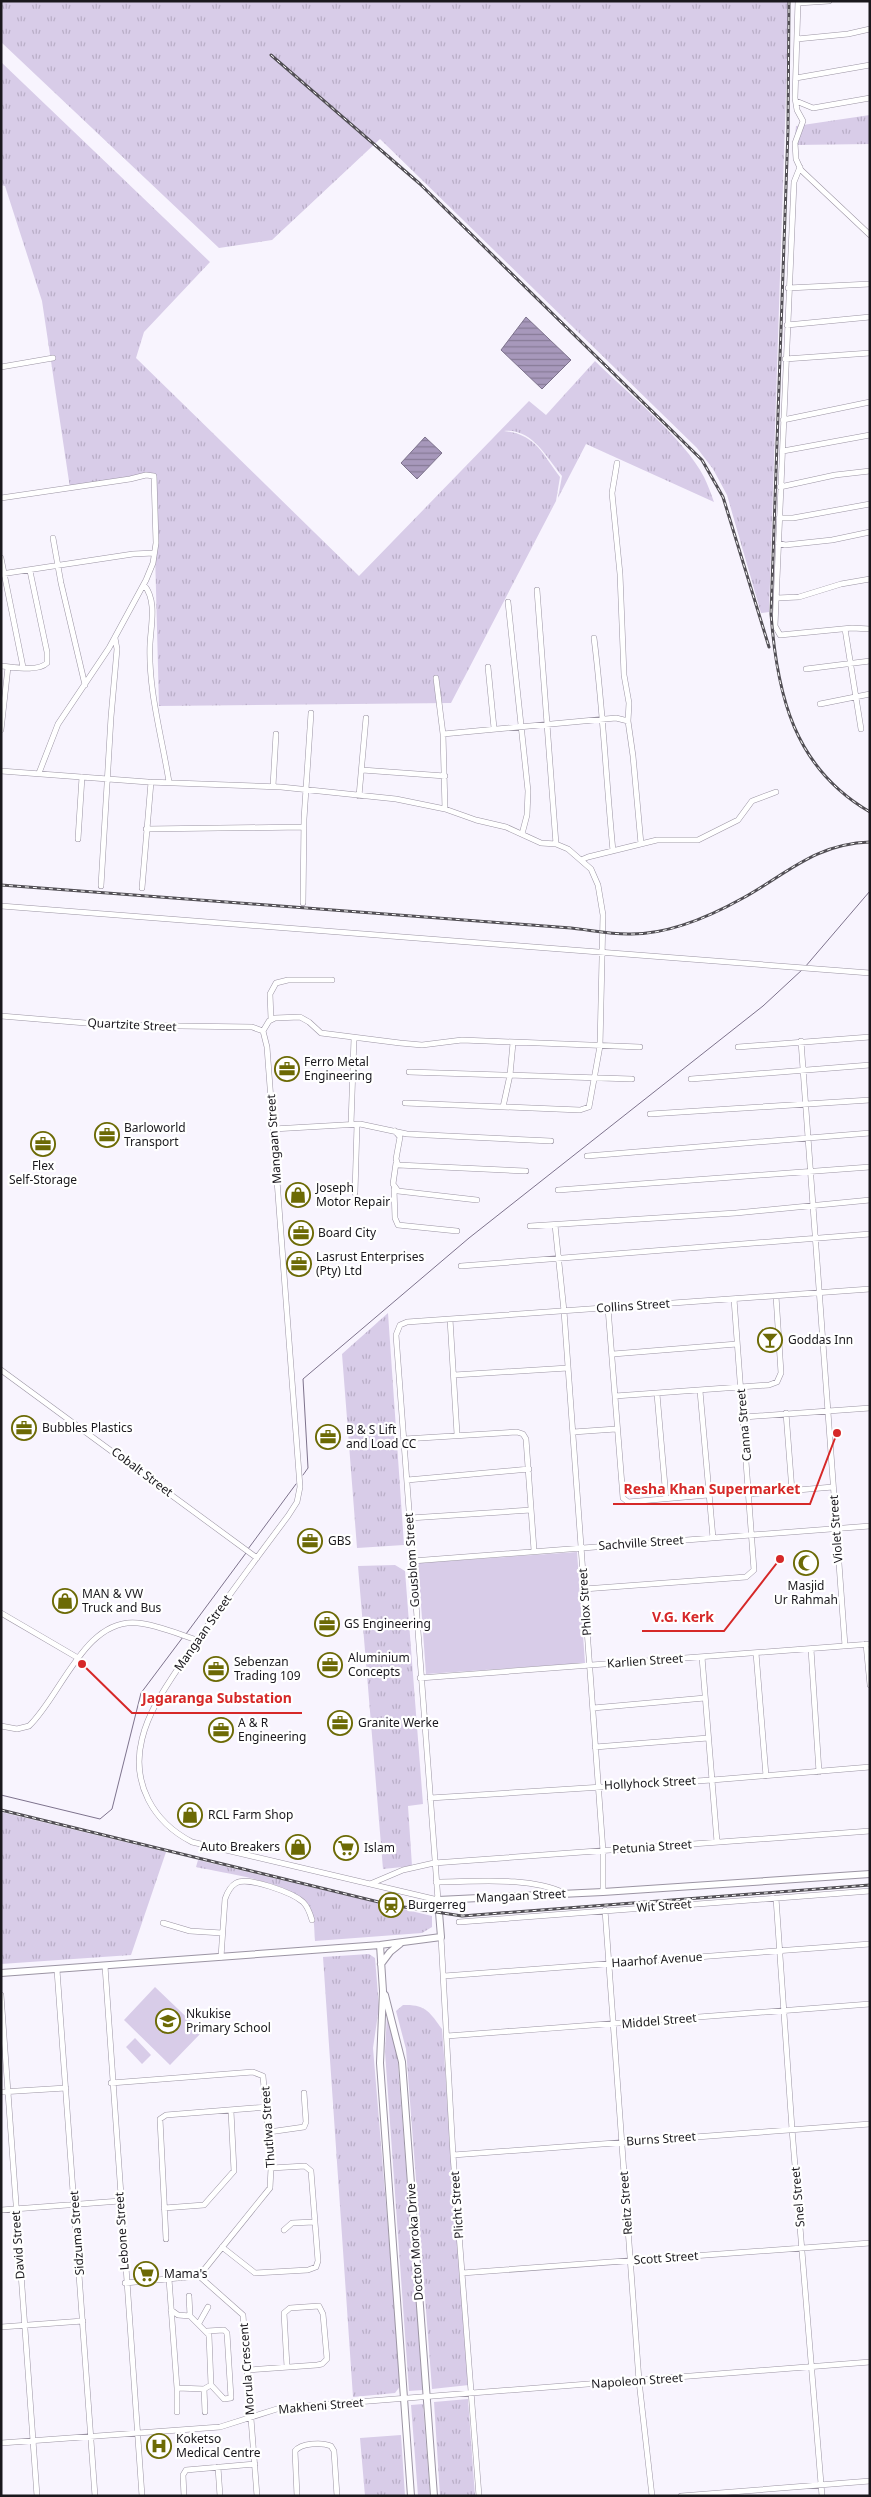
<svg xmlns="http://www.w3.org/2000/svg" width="871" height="2497" viewBox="0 0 871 2497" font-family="'Noto Sans',sans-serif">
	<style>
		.grass { fill: url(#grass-tufts) }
		.pitch { fill: #d8cce8 }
		.water { fill: url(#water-rules); stroke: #7d728c }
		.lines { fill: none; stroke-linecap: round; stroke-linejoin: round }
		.stream { stroke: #7d728c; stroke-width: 1 }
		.minor-casing { stroke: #9b94a3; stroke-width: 6 }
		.tertiary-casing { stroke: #9b94a3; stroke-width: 8 }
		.minor { stroke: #fff; stroke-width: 5 }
		.tertiary { stroke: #fff; stroke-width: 6 }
		.rail-casing { stroke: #524f55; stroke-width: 3 }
		.rail { stroke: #fff; stroke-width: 1; stroke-dasharray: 4; stroke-linecap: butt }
		.labels { text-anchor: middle; stroke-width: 4.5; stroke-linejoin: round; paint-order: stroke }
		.street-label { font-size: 12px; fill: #1a181d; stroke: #fff }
		.poi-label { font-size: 12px; fill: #1a181d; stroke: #fff; text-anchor: start }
		.leader { fill: none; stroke: #d62828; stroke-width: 2 }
		.callout-dot { fill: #d62828; stroke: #fff; stroke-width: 2 }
		.callout-label { font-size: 14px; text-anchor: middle; font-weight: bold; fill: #d62828; stroke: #fff; stroke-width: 4.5; stroke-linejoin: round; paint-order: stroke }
	</style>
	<defs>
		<pattern id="grass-tufts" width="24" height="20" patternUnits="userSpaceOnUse" patternTransform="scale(1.25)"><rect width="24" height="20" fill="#d8cce8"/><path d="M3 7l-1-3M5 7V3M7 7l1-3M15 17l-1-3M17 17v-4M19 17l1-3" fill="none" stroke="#b9aec7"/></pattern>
		<pattern id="water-rules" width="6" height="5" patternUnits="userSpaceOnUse" patternTransform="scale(1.25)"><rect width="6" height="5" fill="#a798bb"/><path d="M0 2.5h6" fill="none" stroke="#877b97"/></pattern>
	</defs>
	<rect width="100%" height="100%" fill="#f8f4fe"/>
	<path class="grass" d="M1 1H789L769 612 761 613 727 495 713 469 697 448 380 139 272 240 219 248 1 42Z
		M1 62 210 262 144 332 136 358 359 576 529 401 546 415 595 361C626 392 685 439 704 477 708 485 711 494 714 502L586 444 558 498 562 476C546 457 532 428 504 431 536 435 541 452 560 477L556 501 451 703 159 706 153 475 70 488 42 301 5 186 1 185Z
		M870 115V144L794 145 796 126Z
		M388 1313 404 1545 357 1548 342 1354Z
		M395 1565 405 1571 423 1804 408 1806 412 1866 383 1869 358 1566Z
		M1 1812 166 1852 131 1955 1 1964Z
		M198 1860 432 1916V1927L422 1933 315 1941C314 1930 315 1916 309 1906 295 1882 223 1873 196 1867Z
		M369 1954 375 1958 379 2007 373 2048 401 2385 395 2393 353 2397 323 1957Z
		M403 2005C425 2004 430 2012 442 2029L469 2385 432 2389 406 2049 396 2011Z
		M387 2014 397 2051 423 2390 409 2391 385 2052Z
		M468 2399 475 2496H440L434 2402Z
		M423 2404 430 2496H418L411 2405Z
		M401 2435 405 2496H365L360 2438Z"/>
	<path class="pitch" d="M577 1552 585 1663 426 1674 418 1563Z
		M155 1987 202 2032 170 2065 124 2020Z
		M135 2038 151 2055 142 2064 126 2047Z"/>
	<path class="water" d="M526 317 571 360 542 389 501 350Z
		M425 437 442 453 417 479 401 463Z"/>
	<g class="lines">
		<path class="stream" d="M805 967 870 891
			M303 1475 308 1468 303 1379 469 1238 763 1006 803 969
			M248 1549 296 1484
			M186 1634 246 1553
			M1 1795 100 1819 112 1809 141 1693 183 1637"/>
		<defs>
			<path id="minor" d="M798 1 795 98 797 110 803 121 795 143 796 159 801 170 870 235
				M798 3 829 1
				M797 39 848 34 870 29
				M796 78 870 65
				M796 101 813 108 870 98
				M800 167 794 182 775 626 780 635 852 628 870 629
				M788 288 870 284
				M787 325 870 317
				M785 359 870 353
				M1 367 53 358
				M783 420 870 402
				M783 451 870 435
				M617 463 612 493 620 574 624 675 629 703 628 721 633 756 641 844
				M780 487 835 475 870 471
				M1 498 130 479 146 475 154 476 156 543 153 563 146 580 109 648 58 724 39 773
				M779 518H793L870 504
				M53 538 61 583 85 685
				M778 543 785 545 832 540 870 532
				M1 558 23 667
				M1 574 133 554 154 553
				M144 585C157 600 151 625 150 644 148 690 162 737 169 782
				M537 590 556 844
				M777 598 799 597 841 584 870 579
				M508 602 528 791 527 815 522 834
				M845 629 861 729
				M594 638C603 708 606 780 613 851
				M1 666C13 667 38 672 47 663V652L30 571
				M488 667 494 728
				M806 669 870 661
				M436 678 443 734 445 809
				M820 704 870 694
				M1 730 8 667
				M443 734 616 718 628 721
				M362 770 445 776
				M1 771 148 782 281 787 396 799 445 809 476 820 506 827 541 843 556 844 568 849 591 869 598 885 603 915 600 1046 589 1107 580 1110 405 1103
				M273 786 276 734
				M359 796 366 718
				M146 829 304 827
				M78 839 82 777
				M581 860 588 857 657 840H698L738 820 752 801 776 792
				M101 886 111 717 117 649 115 638
				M142 888 151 782
				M303 903 304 819 311 713
				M1 906 870 973
				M1 1016 110 1025 252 1027 263 1031
				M271 1019 270 994 276 983 288 980H332
				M263 1031 267 1047 300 1487 297 1502 288 1516C252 1564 216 1612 183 1661 167 1685 149 1710 142 1739 131 1783 153 1822 192 1842L438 1900 396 1335 400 1325 407 1322 870 1289
				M263 1031 269 1021 275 1018 300 1017 309 1022 321 1033 400 1043 422 1045 462 1040 640 1047
				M801 1041 845 1646
				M738 1047 870 1037
				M409 1072 632 1079
				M691 1079 870 1065
				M503 1107 510 1075 513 1043
				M650 1114 870 1100
				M351 1124 354 1038
				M273 1129 360 1124 407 1134 551 1141
				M395 1131 400 1137 396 1159 398 1165 526 1171
				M587 1156 870 1133
				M396 1163 393 1184 398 1191 477 1200
				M394 1189 395 1218 398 1225 457 1231
				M558 1190 870 1167
				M355 1193 357 1124
				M555 1225 564 1311 603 1851V1892
				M530 1226 736 1213 870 1200
				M461 1266 870 1234
				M608 1308 623 1498 628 1502 708 1495
				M450 1319 457 1434
				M613 1354 737 1344
				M1 1370 257 1558
				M454 1375 568 1368
				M700 1391 713 1538
				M657 1394 666 1498
				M615 1396 769 1385 777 1382 781 1373 776 1296
				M786 1413 792 1491
				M744 1417 870 1408
				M573 1432 616 1429
				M404 1439 517 1432 523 1434 526 1439 534 1550
				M407 1480 529 1469
				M750 1494 833 1487
				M410 1518 531 1510
				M412 1561 870 1526
				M584 1589 746 1577 754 1570 734 1299
				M1 1613 78 1658
				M866 1644 870 1685
				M811 1649 819 1772
				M756 1653 766 1776
				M702 1657 717 1842
				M420 1678 870 1644
				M593 1708 705 1698
				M1 1726 17 1729 29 1726C61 1696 85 1617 138 1623 158 1625 178 1634 197 1640
				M595 1747 708 1738
				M430 1798 712 1780 870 1767
				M436 1882C474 1882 529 1876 564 1893
				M370 1884 403 1870 434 1863 870 1831
				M776 1898 792 2129 822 2496
				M605 1910 639 2381 652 2496
				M459 1922 870 1891
				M163 1923 190 1931 222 1933
				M441 1937 453 2155 479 2496
				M221 1957 225 1899C227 1893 231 1886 236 1883 248 1876 293 1893 303 1902 308 1907 310 1913 312 1920
				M105 1966 142 2496
				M57 1970 95 2496
				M444 1976 870 1944
				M1 1995 37 2496
				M447 2036 870 2004
				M111 2083 253 2072 263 2076 271 2168 270 2188 199 2276
				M1 2092 66 2088
				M269 2132 304 2127 306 2122 304 2093
				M453 2155 870 2124
				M164 2208 204 2205 234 2171 231 2111
				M1 2210 120 2201
				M284 2230 292 2223 314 2222
				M166 2239 160 2119 166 2115 267 2107
				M222 2247 255 2273 308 2270 316 2267 318 2261 311 2171 305 2166 271 2168
				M462 2273 870 2243
				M169 2279 177 2388V2412
				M125 2283 199 2276 243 2315 257 2496
				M189 2296 190 2316
				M171 2310 178 2315 190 2316 209 2335 211 2385 204 2389 177 2388
				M199 2323 208 2307
				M1 2327 83 2321
				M207 2331 224 2330 227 2333 231 2398 224 2399 211 2385
				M248 2370 317 2365 322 2364 327 2359 323 2314 319 2306 290 2308 284 2313 287 2367
				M204 2389 205 2412
				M1 2443 220 2427 280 2408 870 2362
				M218 2467 220 2496
				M184 2496 183 2475 186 2470 255 2464
				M297 2496 295 2451C301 2443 322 2442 331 2446L334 2451 337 2496
				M681 2496 870 2481"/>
			<path id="tertiary" d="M380 1945 383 1991 380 2063 411 2496
				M381 1964 390 1952 400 1944
				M1 1973 380 1945 441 1937 438 1900 603 1892 870 1874
				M385 1995 402 2062 434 2496"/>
		</defs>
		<use href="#minor" class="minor-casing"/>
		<use href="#tertiary" class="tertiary-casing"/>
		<use href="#minor" class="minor"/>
		<use href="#tertiary" class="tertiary"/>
		<defs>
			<path id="rail" d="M789 1 788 130 771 614C777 695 794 768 870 812
				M271 55 420 184 702 460 723 497 769 647
				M1 885 571 928C590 930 609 934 628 934 668 935 709 917 743 898 788 873 815 844 870 842
				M1 1810 391 1905 462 1916 870 1885"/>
		</defs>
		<use href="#rail" class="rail-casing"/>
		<use href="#rail" class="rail"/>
	</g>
	<defs>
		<symbol id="office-ring" viewBox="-11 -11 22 22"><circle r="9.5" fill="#fff" stroke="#6c6a05" stroke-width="1.5"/><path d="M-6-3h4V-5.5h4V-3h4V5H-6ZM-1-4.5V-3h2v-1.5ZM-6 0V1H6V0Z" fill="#6c6a05"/></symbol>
		<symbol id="shop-ring" viewBox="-11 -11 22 22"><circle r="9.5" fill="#fff" stroke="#6c6a05" stroke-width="1.5"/><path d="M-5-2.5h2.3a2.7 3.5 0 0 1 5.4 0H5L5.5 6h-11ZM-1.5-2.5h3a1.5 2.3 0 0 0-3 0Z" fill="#6c6a05"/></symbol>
		<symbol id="bar-ring" viewBox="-11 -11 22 22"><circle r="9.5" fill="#fff" stroke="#6c6a05" stroke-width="1.5"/><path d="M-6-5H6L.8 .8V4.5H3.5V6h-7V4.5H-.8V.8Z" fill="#6c6a05"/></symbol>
		<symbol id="mosque-ring" viewBox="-11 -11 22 22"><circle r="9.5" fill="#fff" stroke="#6c6a05" stroke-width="1.5"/><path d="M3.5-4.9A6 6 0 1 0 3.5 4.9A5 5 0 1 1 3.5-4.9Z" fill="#6c6a05"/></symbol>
		<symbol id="supermarket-ring" viewBox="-11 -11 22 22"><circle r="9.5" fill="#fff" stroke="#6c6a05" stroke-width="1.5"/><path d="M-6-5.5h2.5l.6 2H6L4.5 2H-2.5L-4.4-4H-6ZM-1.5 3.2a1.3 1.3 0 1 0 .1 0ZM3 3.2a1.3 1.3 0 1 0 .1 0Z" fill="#6c6a05"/></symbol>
		<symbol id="station-ring" viewBox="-11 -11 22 22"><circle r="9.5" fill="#fff" stroke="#6c6a05" stroke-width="1.5"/><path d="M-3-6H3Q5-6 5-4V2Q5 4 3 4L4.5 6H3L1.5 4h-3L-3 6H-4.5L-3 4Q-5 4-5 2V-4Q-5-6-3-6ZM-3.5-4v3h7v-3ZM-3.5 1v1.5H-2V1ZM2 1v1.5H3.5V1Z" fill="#6c6a05"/></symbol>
		<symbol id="school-ring" viewBox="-11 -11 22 22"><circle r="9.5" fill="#fff" stroke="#6c6a05" stroke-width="1.5"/><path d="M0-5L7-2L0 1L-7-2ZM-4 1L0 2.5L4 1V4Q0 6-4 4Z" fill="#6c6a05"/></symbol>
		<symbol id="hospital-ring" viewBox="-11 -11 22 22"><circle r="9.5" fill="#fff" stroke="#6c6a05" stroke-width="1.5"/><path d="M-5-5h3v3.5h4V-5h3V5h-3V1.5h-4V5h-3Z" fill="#6c6a05"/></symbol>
	</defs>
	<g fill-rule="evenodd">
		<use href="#office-ring" x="273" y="1055" width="28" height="28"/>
		<use href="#office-ring" x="93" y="1121" width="28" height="28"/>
		<use href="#office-ring" x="29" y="1130" width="28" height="28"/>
		<use href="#shop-ring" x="284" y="1181" width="28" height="28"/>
		<use href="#office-ring" x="287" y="1219" width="28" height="28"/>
		<use href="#office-ring" x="285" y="1250" width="28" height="28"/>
		<use href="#bar-ring" x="756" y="1326" width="28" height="28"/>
		<use href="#office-ring" x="10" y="1414" width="28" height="28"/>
		<use href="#office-ring" x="314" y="1423" width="28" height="28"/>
		<use href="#office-ring" x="296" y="1527" width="28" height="28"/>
		<use href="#mosque-ring" x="792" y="1549" width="28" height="28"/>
		<use href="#shop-ring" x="51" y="1587" width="28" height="28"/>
		<use href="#office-ring" x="313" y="1610" width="28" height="28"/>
		<use href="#office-ring" x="316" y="1651" width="28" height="28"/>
		<use href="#office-ring" x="202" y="1655" width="28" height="28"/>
		<use href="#office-ring" x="326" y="1709" width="28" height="28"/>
		<use href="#office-ring" x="207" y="1716" width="28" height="28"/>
		<use href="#shop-ring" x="176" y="1801" width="28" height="28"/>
		<use href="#shop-ring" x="284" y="1833" width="28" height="28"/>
		<use href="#supermarket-ring" x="332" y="1834" width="28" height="28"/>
		<use href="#station-ring" x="377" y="1891" width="28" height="28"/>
		<use href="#school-ring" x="154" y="2007" width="28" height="28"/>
		<use href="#supermarket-ring" x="132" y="2260" width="28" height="28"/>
		<use href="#hospital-ring" x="145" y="2432" width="28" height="28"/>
	</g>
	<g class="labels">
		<g class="street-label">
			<text transform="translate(132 1025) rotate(3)" y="4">Quartzite Street</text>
			<text transform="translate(274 1139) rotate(-94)" y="4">Mangaan Street</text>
			<text transform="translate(633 1306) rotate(-4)" y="4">Collins Street</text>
			<text transform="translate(744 1425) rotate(-95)" y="4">Canna Street</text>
			<text transform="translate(142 1472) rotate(37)" y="4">Cobalt Street</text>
			<text transform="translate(836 1529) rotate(-94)" y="4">Violet Street</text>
			<text transform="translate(641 1543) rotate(-4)" y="4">Sachville Street</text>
			<text transform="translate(412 1560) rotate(-94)" y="4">Gousblom Street</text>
			<text transform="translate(585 1602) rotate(-94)" y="4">Phlox Street</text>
			<text transform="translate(203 1633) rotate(-55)" y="4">Mangaan Street</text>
			<text transform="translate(645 1661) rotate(-4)" y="4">Karlien Street</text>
			<text transform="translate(650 1783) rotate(-3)" y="4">Hollyhock Street</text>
			<text transform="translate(652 1847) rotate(-4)" y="4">Petunia Street</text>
			<text transform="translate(521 1896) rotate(-3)" y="4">Mangaan Street</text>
			<text transform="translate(664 1906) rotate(-4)" y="4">Wit Street</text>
			<text transform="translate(657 1960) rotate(-4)" y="4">Haarhof Avenue</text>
			<text transform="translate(659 2021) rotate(-5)" y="4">Middel Street</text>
			<text transform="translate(268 2127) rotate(-94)" y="4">Thutlwa Street</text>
			<text transform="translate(661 2139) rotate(-4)" y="4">Burns Street</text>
			<text transform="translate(798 2197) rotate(-95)" y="4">Snel Street</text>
			<text transform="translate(626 2203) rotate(-94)" y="4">Reitz Street</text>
			<text transform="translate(457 2205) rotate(-94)" y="4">Plicht Street</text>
			<text transform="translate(122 2231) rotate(-94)" y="4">Lebone Street</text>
			<text transform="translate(77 2233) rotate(-94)" y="4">Sidzuma Street</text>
			<text transform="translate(415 2242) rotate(-94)" y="4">Doctor Moroka Drive</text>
			<text transform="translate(18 2245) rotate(-94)" y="4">David Street</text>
			<text transform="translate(666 2258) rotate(-4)" y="4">Scott Street</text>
			<text transform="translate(247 2369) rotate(-94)" y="4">Morula Crescent</text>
			<text transform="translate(637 2381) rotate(-4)" y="4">Napoleon Street</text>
			<text transform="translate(321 2406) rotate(-5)" y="4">Makheni Street</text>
		</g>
		<g class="poi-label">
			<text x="304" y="1066">Ferro Metal<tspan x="304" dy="14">Engineering</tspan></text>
			<text x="124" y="1132">Barloworld<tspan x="124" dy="14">Transport</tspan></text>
			<text x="43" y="1170" text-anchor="middle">Flex<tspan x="43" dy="14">Self-Storage</tspan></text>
			<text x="316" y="1192">Joseph<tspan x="316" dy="14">Motor Repair</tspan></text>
			<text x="318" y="1237">Board City</text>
			<text x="316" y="1261">Lasrust Enterprises<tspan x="316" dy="14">(Pty) Ltd</tspan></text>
			<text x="788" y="1344">Goddas Inn</text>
			<text x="42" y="1432">Bubbles Plastics</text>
			<text x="346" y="1434">B &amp; S Lift<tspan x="346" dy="14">and Load CC</tspan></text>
			<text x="328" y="1545">GBS</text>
			<text x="806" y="1590" text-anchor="middle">Masjid<tspan x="806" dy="14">Ur Rahmah</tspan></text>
			<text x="82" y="1598">MAN &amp; VW<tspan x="82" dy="14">Truck and Bus</tspan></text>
			<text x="344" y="1628">GS Engineering</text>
			<text x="348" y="1662">Aluminium<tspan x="348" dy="14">Concepts</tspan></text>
			<text x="234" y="1666">Sebenzan<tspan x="234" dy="14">Trading 109</tspan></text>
			<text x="238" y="1727">A &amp; R<tspan x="238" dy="14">Engineering</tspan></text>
			<text x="358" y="1727">Granite Werke</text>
			<text x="208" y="1819">RCL Farm Shop</text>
			<text x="280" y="1851" text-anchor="end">Auto Breakers</text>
			<text x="364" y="1852">Islam</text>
			<text x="408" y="1909">Burgerreg</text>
			<text x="186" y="2018">Nkukise<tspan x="186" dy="14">Primary School</tspan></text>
			<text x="164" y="2278">Mama's</text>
			<text x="176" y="2443">Koketso<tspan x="176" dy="14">Medical Centre</tspan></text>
		</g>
	</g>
	<path class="leader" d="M837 1433L810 1504H613M780 1559L724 1631H642M82 1664L132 1713H302"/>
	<g class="callout-dot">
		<circle cx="837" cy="1433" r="5"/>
		<circle cx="780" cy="1559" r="5"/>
		<circle cx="82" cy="1664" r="5"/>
	</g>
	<g class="callout-label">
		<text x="712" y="1494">Resha Khan Supermarket</text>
		<text x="683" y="1622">V.G. Kerk</text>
		<text x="217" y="1703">Jagaranga Substation</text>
	</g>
	<rect width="871" height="2497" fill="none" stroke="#1a181d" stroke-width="5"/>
</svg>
